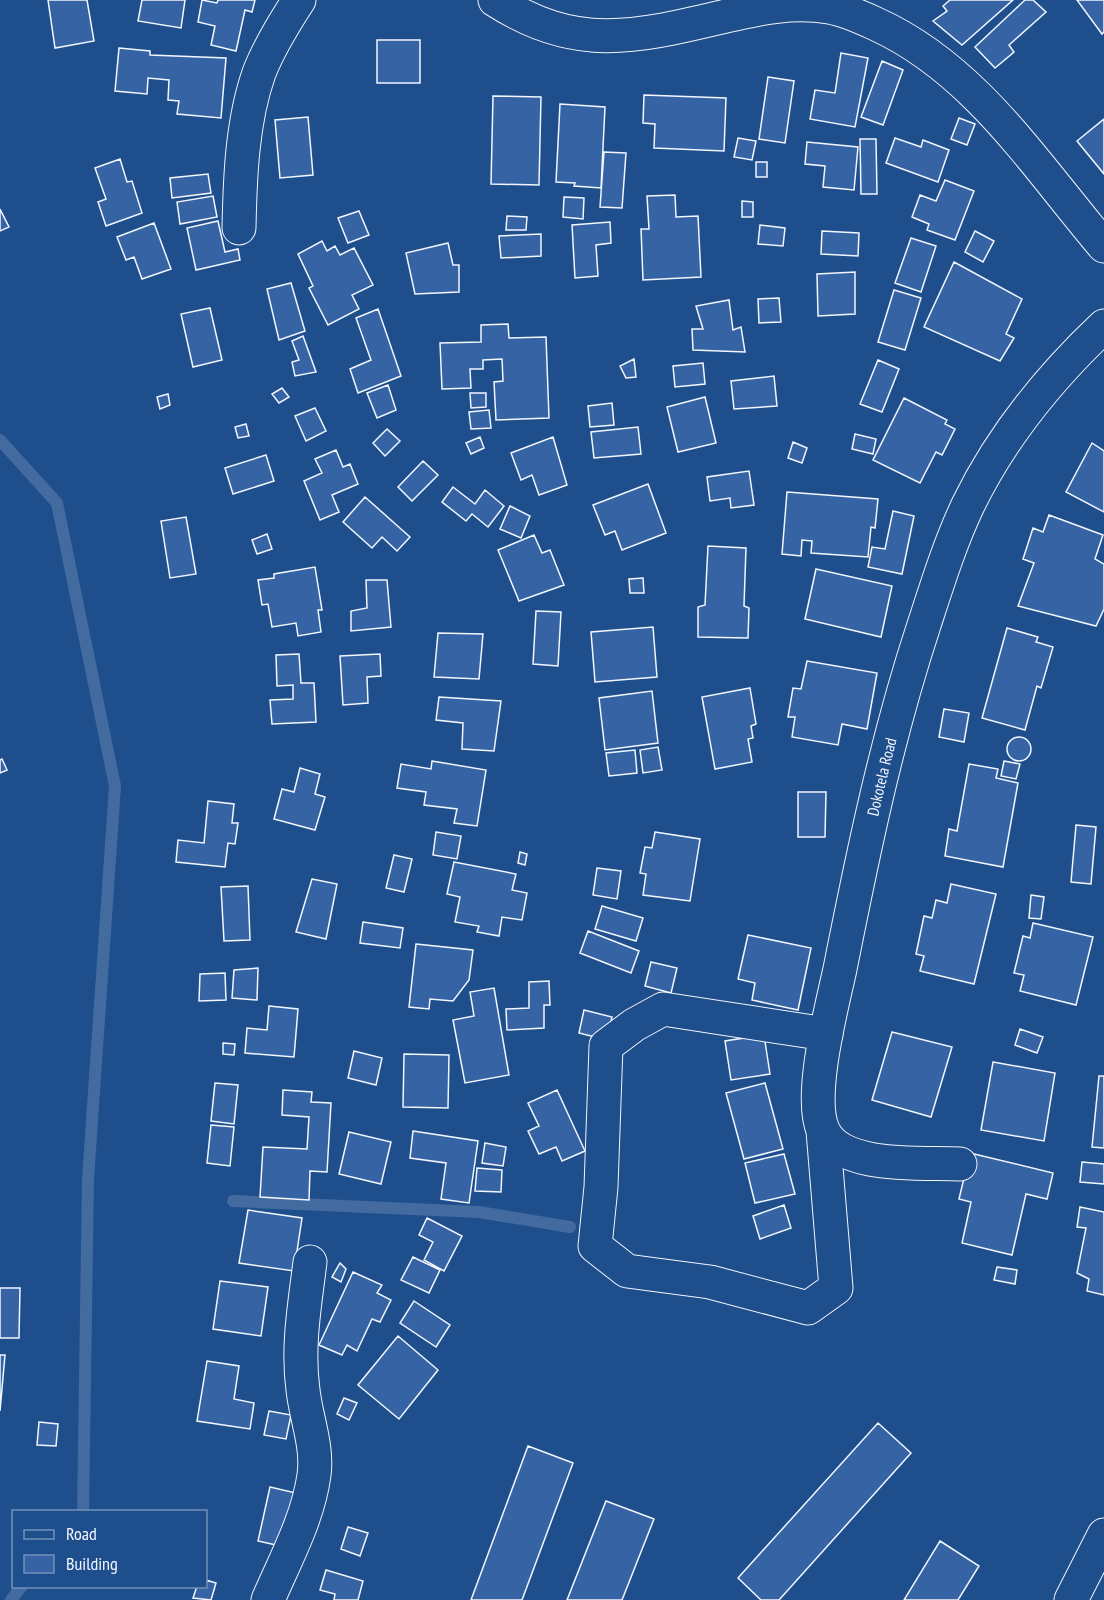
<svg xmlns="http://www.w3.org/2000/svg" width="1104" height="1600" viewBox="0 0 1104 1600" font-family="'PT Sans Narrow',sans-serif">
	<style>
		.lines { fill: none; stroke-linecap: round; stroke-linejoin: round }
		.stream { stroke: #446ba0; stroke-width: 12 }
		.building { fill: #3563a3; stroke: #f2f6ff; stroke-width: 1.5 }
		.minor-casing { stroke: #f2f6ff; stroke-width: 35 }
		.minor { stroke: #1f4e8c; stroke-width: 33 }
		.labels { text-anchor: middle; stroke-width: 4.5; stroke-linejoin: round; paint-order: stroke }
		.street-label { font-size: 16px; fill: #f2f6ff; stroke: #1f4e8c }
	</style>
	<rect width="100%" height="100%" fill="#1f4e8c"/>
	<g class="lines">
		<path class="stream" d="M0 440 57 503 115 786 88 1179 83 1512
			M233 1201 479 1212 570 1227
			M11 1600 22 1586"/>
	</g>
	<path class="building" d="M48 0H87L94 41 55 48Z
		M142 0H185L181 28 138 21Z
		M202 0 217 3 218 0H255L252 12 245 10 236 51 211 45 215 26 198 22Z
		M950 0H1013L962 45 933 21 947 11 943 6Z
		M1025 0H1033L1046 12 1009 45 1014 52 995 68 975 47Z
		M1077 0H1104V32L1102 34Z
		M377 40H420V83H377Z
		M119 48 150 51V55L226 58 221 118 177 114 179 101 168 100 169 80 148 78 147 94 115 91Z
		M841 53 868 58 855 127 810 119 815 90 835 93Z
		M882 61 903 70 883 125 861 117Z
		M768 77 794 81 785 143 759 139Z
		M644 95 726 98 724 151 654 148 655 124 643 123Z
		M493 96 541 97 539 185 491 184Z
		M560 104 605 107 601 188 574 186 575 183 556 182Z
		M308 117 313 175 280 178 275 120Z
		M959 118 975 124 967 145 951 139Z
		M1104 119V174L1077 141Z
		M738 138 756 141 752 160 734 157Z
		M895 138 921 147 923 140 949 150 938 182 886 163Z
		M860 139H876L877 194H861Z
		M807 142 858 147 854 190 823 187 825 166 805 164Z
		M604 152 626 153 622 208 600 207Z
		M120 159 127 182 132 181 142 213 106 226 98 202 106 199 95 168Z
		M756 162H767V177H756Z
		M208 174 211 193 172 198 170 178Z
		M945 180 974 191 955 240 927 230 929 224 912 217 920 195 936 201Z
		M675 195 676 217 698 216 701 277 643 280 641 229H649L647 196Z
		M213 196 217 217 180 224 177 202Z
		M564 197 584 198 583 219 563 217Z
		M742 201 753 202V217H742Z
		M0 209 9 227 0 231Z
		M359 211 369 235 348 243 338 218Z
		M507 216 527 217 526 230H506Z
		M218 221 225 252 238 249 240 260 196 270 187 228Z
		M610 222 611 243 596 245 598 276 575 278 572 225Z
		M154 223 171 269 142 279 134 257 126 260 117 237Z
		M760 225 785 228 783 246 758 244Z
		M822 231 859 233 858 256 821 254Z
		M975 231 994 241 983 262 965 252Z
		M541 234V256L501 258 499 236Z
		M911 238 936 246 921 292 895 283Z
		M322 241 327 251 335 246 340 255 354 248 373 285 352 295 359 309 328 325 309 288 313 286 298 254Z
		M448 243 453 265H459V292L415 294 406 253Z
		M954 262 1022 299 1006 334 1014 338 1000 361 924 327Z
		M855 272V314L818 316 817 274Z
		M291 283 305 331 279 340 267 289Z
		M894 290 921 298 905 350 878 342Z
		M779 298 781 322 759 323 758 299Z
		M729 300 733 330 741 327 745 352 693 350 692 329H703L696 306Z
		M210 308 222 360 193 367 181 314Z
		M378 309 401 376 358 393 350 369 371 360 356 318Z
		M508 324 509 338 546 337 549 418 496 420 494 382 503 381 502 359 483 360V369H470L471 388 442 389 440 343 481 342V325Z
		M303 336 316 372 295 376 292 362 299 360 292 341Z
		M634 359 636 377 626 378 620 366Z
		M878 360 899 369 882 412 860 404Z
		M703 363 705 384 675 387 673 366Z
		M774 376 777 406 734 409 731 381Z
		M388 385 396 410 377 418 367 393Z
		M282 388 289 397 279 403 272 394Z
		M470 393H486V407L471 408Z
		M168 394 170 405 160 409 157 397Z
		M705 397 716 443 678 452 667 407Z
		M904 398 947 420 945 424 955 429 942 455 936 452 920 483 873 460Z
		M612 403 614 425 590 427 588 406Z
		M315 408 326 431 306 441 295 416Z
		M489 410 491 428 471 429 469 412Z
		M246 424 249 436 238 438 235 427Z
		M638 427 641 454 594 458 591 432Z
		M387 429 400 441 385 456 373 443Z
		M855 434 876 439 873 454 852 449Z
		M480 437 484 448 471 454 466 443Z
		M553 437 567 485 539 495 532 475 521 480 511 453Z
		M793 442 807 448 802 463 788 458Z
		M1092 443 1104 451V512L1066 492Z
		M336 450 343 467 350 464 358 484 332 495 339 512 320 520 304 481 322 473 315 459Z
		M266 455 274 481 233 494 225 468Z
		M423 461 438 475 412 501 398 487Z
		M749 471 754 505 731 508 730 498 710 501 707 477Z
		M648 484 666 533 622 550 615 531 605 535 593 505Z
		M453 487 475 504 485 490 504 506 488 527 472 514 466 521 442 502Z
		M787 492 878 499 875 528 871 527 868 557 811 553 812 541 802 540 801 556 782 554Z
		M365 497 410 537 397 551 382 537 372 548 343 522Z
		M510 506 530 516 521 538 500 529Z
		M893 511 914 516 902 574 868 567 872 547 885 549Z
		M1049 515 1103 535 1095 559 1104 564V609L1096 626 1018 606 1034 563 1023 559 1033 528 1043 532Z
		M186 517 196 574 170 578 161 521Z
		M267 534 272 549 257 554 252 540Z
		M534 535 542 553 550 550 564 585 519 601 498 550Z
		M708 546 746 548 744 606 749 608 748 638 698 637V607L705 605Z
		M315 567 322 610H318L321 632 298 636 296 623 272 627 268 604 262 605 258 580 274 578V574Z
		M816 569 892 586 881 637 805 619Z
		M643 578 644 593H630L629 579Z
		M366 580H387L391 627 351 631V611L367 608Z
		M536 611 561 612 558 666 533 664Z
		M653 627 657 677 595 682 591 632Z
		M1007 628 1038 637 1036 642 1053 647 1041 688 1037 686 1025 730 982 718Z
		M438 633 483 634 479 679 434 677Z
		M299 654 301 683H314L316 722 272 724 270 700 293 699V685L277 686 276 655Z
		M380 654 381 676 367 677 368 703 343 705 340 656Z
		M807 661 877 673 867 729 842 724 838 745 792 737 795 717H788L793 688 801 689Z
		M750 688 756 724 751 726 753 738 748 739 752 762 715 769 702 697Z
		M652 691 658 743 605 750 599 698Z
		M439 697 501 701 494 751 462 749 463 723 436 720Z
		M944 709 969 713 964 742 939 737Z
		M1007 749a12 12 0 1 1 24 0a12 12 0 1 1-24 0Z
		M658 747 662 770 643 773 640 750Z
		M635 750 637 773 609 776 606 753Z
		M2 759 7 770 0 773V760Z
		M432 761 486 770 477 826 454 823 457 809 424 805 426 792 397 788 401 764 431 769Z
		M1004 761 1020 764 1016 779 1001 776Z
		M969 764 998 769 996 778 1018 783 1003 867 945 856 949 829 957 831Z
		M300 768 320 774 315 794 325 797 315 830 274 819 282 789 294 792Z
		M798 792H826L825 837H798Z
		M208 801 234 804 232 823H238L235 844 228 843 225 867 176 862 178 840 204 843Z
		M1076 825 1096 827 1091 884 1071 882Z
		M436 832 461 836 457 859 433 855Z
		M655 832 700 839 690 901 643 895 646 874 640 873 645 847 652 848Z
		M520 852 527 854 525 865 518 863Z
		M394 855 412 859 404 892 386 888Z
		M454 862 516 874 512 890 527 893 522 920 502 917 499 936 477 932 479 926 455 922 460 897 447 894Z
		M597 868 621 871 617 899 593 895Z
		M312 879 337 884 326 939 296 932Z
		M951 884 996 894 974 984 920 971 924 956 916 954 924 916 932 918 936 900 947 903Z
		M248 886 250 940 224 941 221 887Z
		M1031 895 1044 897 1041 919 1029 918Z
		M602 906 643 918 636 941 595 929Z
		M363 922 403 928 400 948 360 943Z
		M1033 923 1093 937 1076 1005 1020 991 1024 975 1014 973 1023 936 1030 938Z
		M588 931 639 951 631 973 580 953Z
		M748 935 811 948 798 1010 752 1000 755 983 738 979Z
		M416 944 473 950 469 980 453 1001 430 999 429 1009 409 1007Z
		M651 962 677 968 671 993 645 986Z
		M258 968 257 1000 232 998 234 970Z
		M225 973 226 1000 199 1001 200 974Z
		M549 981 550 1005H544V1028L507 1030 506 1009 529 1008V982Z
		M494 988 509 1075 465 1083 453 1020 474 1016 470 992Z
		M269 1006 298 1009 294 1057 245 1053 247 1028 267 1030Z
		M584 1010 612 1017 607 1040 579 1033Z
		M1020 1029 1043 1037 1037 1053 1015 1045Z
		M892 1032 952 1047 931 1117 872 1100Z
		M764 1035 770 1074 731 1080 725 1041Z
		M223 1043 235 1044 234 1055 223 1054Z
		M354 1051 382 1058 376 1085 348 1078Z
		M404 1054 449 1055 448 1108 403 1107Z
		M993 1062 1055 1073 1044 1141 981 1130Z
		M1099 1076H1104V1148L1092 1147Z
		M215 1083 238 1085 234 1124 211 1121Z
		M765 1083 783 1149 744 1159 726 1093Z
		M283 1090 312 1092 311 1102 331 1103 327 1172 310 1171 309 1200 260 1197 263 1147 307 1149 309 1117 282 1115Z
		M557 1090 585 1151 562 1161 556 1147 539 1154 528 1131 539 1126 528 1103Z
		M211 1125 234 1127 230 1166 207 1163Z
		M413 1131 478 1141 469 1203 441 1199 446 1163 410 1158Z
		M349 1132 391 1142 381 1184 339 1174Z
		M485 1143 506 1147 503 1166 482 1163Z
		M970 1153 1053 1173 1047 1199 1026 1194 1012 1255 962 1243 971 1202 959 1199Z
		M784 1154 795 1194 755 1203 745 1163Z
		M1082 1162 1104 1164V1184L1080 1182Z
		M477 1168 502 1170 501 1192 475 1191Z
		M784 1205 791 1228 760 1239 753 1216Z
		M1080 1207 1104 1212V1295L1087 1291 1089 1279 1077 1273 1086 1228 1077 1227Z
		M248 1210 302 1218 294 1271 239 1263Z
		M427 1218 462 1236 444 1271 424 1260 433 1242 419 1235Z
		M413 1257 440 1270 429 1293 401 1280Z
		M340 1263 346 1269 341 1282 332 1277Z
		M997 1267 1017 1270 1015 1284 994 1280Z
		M353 1272 382 1285 377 1293 391 1300 380 1322 372 1319 357 1351 347 1345 342 1355 319 1345Z
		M220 1281 268 1287 261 1336 213 1329Z
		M0 1288H20L19 1338H0Z
		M414 1301 450 1325 436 1347 400 1323Z
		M398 1336 438 1370 399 1419 358 1385Z
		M0 1355H5L0 1411Z
		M207 1361 239 1366 234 1399 254 1403 250 1429 197 1421Z
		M344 1398 357 1403 349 1420 337 1414Z
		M269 1411 291 1415 286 1439 264 1435Z
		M39 1422 58 1424 56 1446 37 1445Z
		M878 1423 911 1453 779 1600H761L738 1578Z
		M528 1446 573 1463 522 1600H471Z
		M270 1487 296 1493 285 1547 258 1541Z
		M606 1501 654 1519 622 1600H567Z
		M348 1527 368 1533 360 1556 341 1549Z
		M940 1541 979 1566 958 1600H904Z
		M326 1570 363 1581 358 1600H334L335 1594 320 1590Z
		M206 1580 216 1583 211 1600 193 1598 197 1586H206Z"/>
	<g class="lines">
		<defs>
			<g id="minor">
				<path d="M495 0C577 53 637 37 726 16 760 8 794 1 829 7 845 10 861 17 876 24 975 69 1035 165 1104 246"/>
				<path d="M239 228C240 178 242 121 259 73 269 47 284 23 299 0"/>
				<path d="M823 1131 836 1288 808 1308 710 1282 627 1271 595 1246 601 1187 606 1046 634 1025 663 1009 826 1034"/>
				<path id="s1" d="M960 1164C923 1162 840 1170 823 1130 808 1096 832 1006 840 969 863 853 887 737 924 625 937 585 950 543 968 505 1001 437 1050 377 1104 326"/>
				<path d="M268 1600C285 1560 308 1519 314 1475 318 1446 306 1418 303 1390 297 1347 305 1303 310 1262"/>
				<path d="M1071 1600 1104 1535"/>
			</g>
		</defs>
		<use href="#minor" class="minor-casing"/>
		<use href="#minor" class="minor"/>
	</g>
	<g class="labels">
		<g class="street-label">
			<text dy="6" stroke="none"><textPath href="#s1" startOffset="508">Dokotela Road</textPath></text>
		</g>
	</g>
	<rect x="12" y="1510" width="195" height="78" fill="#1f4e8c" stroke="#7391ba" stroke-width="1.5"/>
	<rect x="24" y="1530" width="30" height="9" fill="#1f4e8c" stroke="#7391ba" stroke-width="1.5"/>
	<text x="66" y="1540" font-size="18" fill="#f2f6ff">Road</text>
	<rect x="24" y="1555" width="30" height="18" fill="#3563a3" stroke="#7391ba" stroke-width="1.5"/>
	<text x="66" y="1570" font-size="18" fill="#f2f6ff">Building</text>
</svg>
